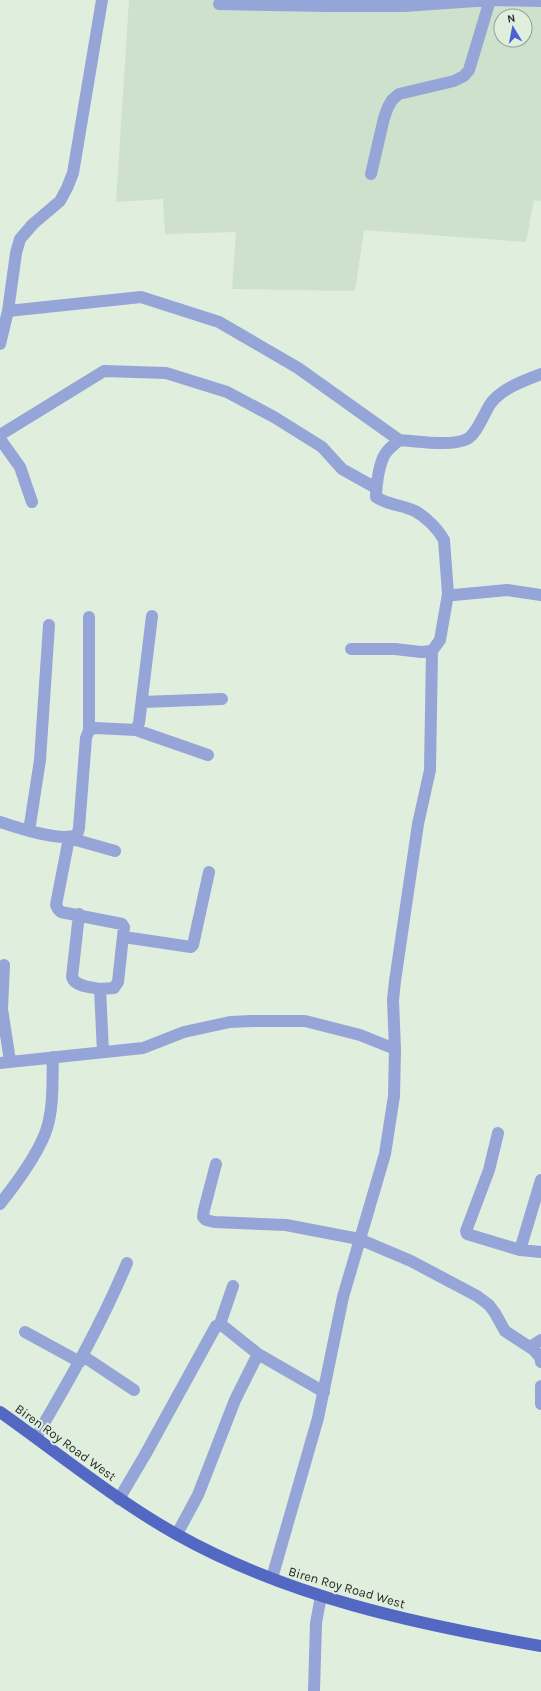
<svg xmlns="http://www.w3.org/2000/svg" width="541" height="1691" viewBox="0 0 541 1691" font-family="Karla,sans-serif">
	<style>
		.built { fill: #cee1cc; fill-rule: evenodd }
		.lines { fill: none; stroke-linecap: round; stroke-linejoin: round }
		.minor { stroke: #95a5d8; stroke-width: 12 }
		.major { stroke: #5368c3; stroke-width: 12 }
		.labels { text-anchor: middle; stroke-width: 4; stroke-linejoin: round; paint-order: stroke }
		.street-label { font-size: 13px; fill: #282d27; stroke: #e0eede }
	</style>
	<rect width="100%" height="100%" fill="#e0eede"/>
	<path class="built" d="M129 0H541V201L534 200 526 242 364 230 355 291 232 289 236 232 165 234 163 199 116 202ZM501 16H525V40H501Z"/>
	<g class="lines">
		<path class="minor" d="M219 4 327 6H404L490 0 541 1
			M371 174 384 118 388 107 392 100 399 94 454 81 464 76 469 70 490 0
			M8 311 141 297 219 322 298 368 399 440
			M0 344 8 311 16 253 20 239 33 224 60 201 67 188 73 173 102 0
			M541 374C524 381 502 388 491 403 484 413 477 434 467 439 452 447 417 441 399 440 394 445 387 449 384 456 379 465 376 486 376 497 388 505 402 505 415 511 426 517 438 529 444 540L448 594 454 595 507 590 541 595
			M0 435 104 371 166 373 227 392 274 417 322 447 342 469 376 488
			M0 439 20 467 32 502
			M351 649H395L421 652 432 651 440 640 448 594
			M142 702 222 699
			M89 730V617
			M136 730 208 755
			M0 822C18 828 60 842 77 835L79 828 86 738 89 730 95 728 136 730 139 723 152 616
			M29 831 40 760 49 625
			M79 914 72 977C75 987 91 987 100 989L103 1052
			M124 937 191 947 193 945 209 872
			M4 965 2 1009 10 1061
			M100 989 114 988 118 982 124 927 122 924 61 912 58 909 56 905 69 838 115 851
			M0 1063 143 1048 184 1032 230 1022 252 1021H305L360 1035 395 1049
			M498 1133 489 1170 466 1231 467 1234 520 1250 541 1252
			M216 1164 204 1210 203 1217 206 1220 214 1222 286 1225 359 1239 411 1261 477 1296 489 1305 495 1313 505 1331 534 1350 540 1357 541 1362
			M0 1204C15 1185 40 1151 47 1128 54 1105 52 1080 53 1057
			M520 1250 541 1180
			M220 1324 233 1286
			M25 1332 80 1362
			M530 1347 541 1340
			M83 1356 134 1390
			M541 1386V1404
			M36 1437C70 1379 101 1325 127 1263
			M119 1499 145 1455 216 1326H223L258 1354 324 1392
			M177 1534 198 1495 235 1400 258 1354
			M272 1578 318 1418 343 1297 385 1154 394 1096 395 1049 393 1000 395 981 418 824 430 770 432 651
			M314 1691 316 1623 321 1596"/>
		<path class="major" d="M0 1412C58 1453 114 1499 176 1534 288 1597 416 1624 541 1646"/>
	</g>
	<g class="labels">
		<g class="street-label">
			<text transform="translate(66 1442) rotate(36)" y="5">Biren Roy Road West</text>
			<text transform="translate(347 1587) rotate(16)" y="5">Biren Roy Road West</text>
		</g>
	</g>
	<g transform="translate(513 28) rotate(350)"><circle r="19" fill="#e0eede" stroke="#96a195"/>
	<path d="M0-3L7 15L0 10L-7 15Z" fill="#4a60d4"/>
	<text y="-6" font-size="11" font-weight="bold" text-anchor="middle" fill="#282d27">N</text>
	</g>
</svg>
